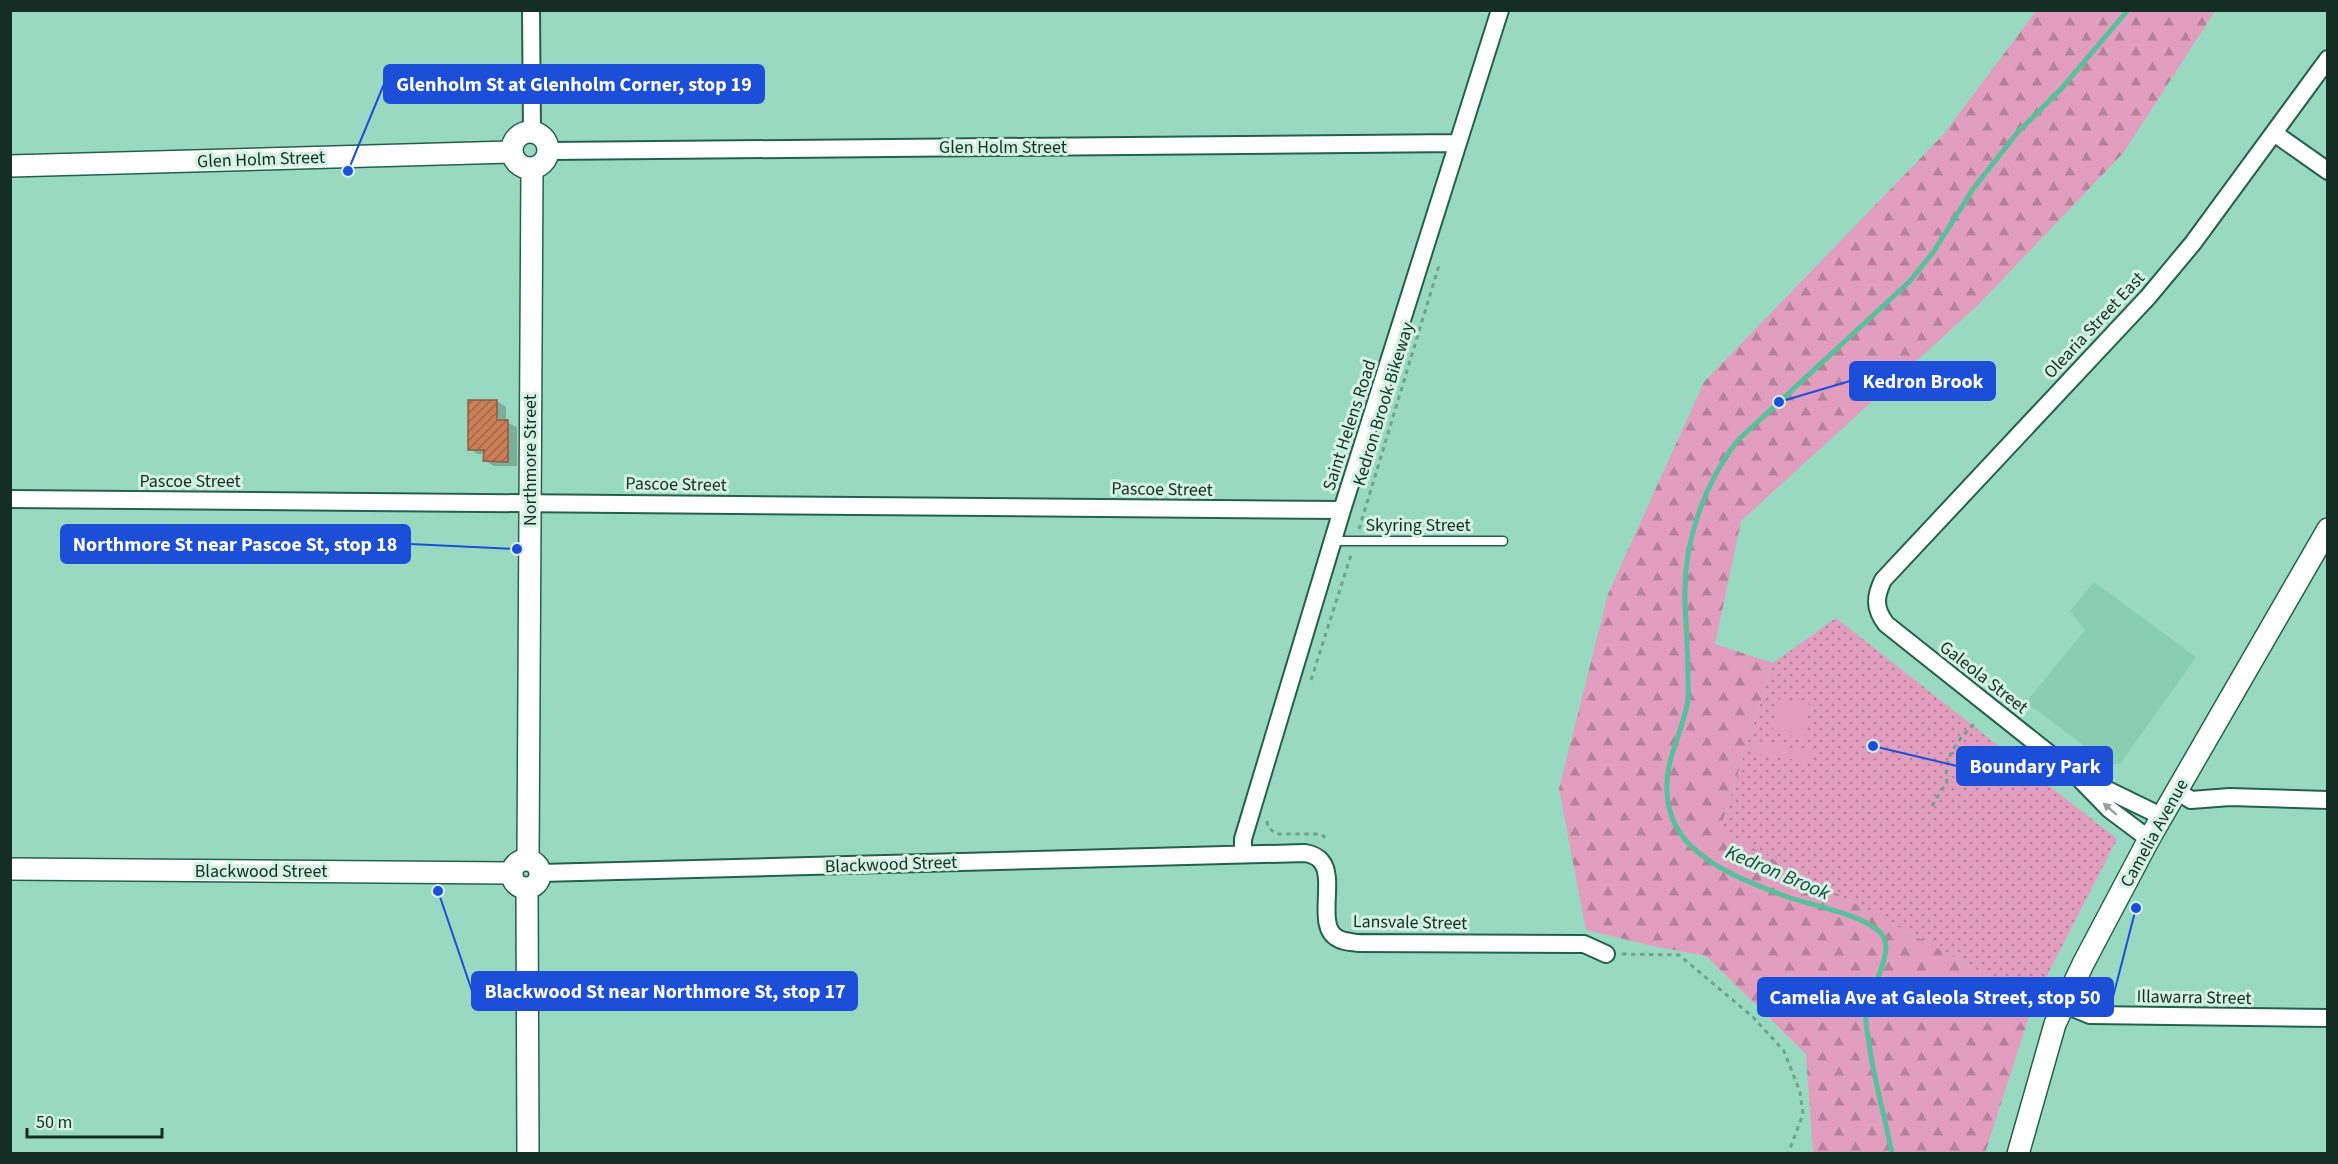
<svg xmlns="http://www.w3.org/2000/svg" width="2338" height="1164" viewBox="0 0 2338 1164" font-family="'Source Sans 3',sans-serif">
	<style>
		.built { fill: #87ceb3 }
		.grass { fill: url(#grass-dots) }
		.forest { fill: url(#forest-firs) }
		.pitch { fill: #e29ebf }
		.shadow { fill: #0003 }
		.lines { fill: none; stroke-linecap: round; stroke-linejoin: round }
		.stream { stroke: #59c09e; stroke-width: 5 }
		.building { fill: url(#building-hatch); stroke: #8c5e45; stroke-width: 1.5 }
		.service-casing { stroke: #23614e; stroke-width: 11 }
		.minor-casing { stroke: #23614e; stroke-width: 20 }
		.tertiary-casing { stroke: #23614e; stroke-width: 24 }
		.path { stroke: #6fa28f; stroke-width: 3; stroke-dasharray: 4.5 4.5; stroke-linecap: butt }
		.service { stroke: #fff; stroke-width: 8 }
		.minor { stroke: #fff; stroke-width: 16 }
		.tertiary { stroke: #fff; stroke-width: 21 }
		.oneway { fill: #96a19d }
		.labels { text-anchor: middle; stroke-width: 6; stroke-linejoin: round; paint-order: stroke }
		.street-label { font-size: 18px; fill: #152e25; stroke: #d3f2e5 }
		.water-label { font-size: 20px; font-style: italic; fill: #1b4839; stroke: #d3f2e5 }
		.leader { fill: none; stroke: #1d4ed8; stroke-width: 2 }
		.callout-dot { fill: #1d4ed8; stroke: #d3f2e5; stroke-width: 2 }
		.callout { fill: #1d4ed8; stroke: #1d4ed8; stroke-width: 2 }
		.callout-label { font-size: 20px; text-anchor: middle; font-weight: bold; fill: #fff }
	</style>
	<defs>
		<pattern id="grass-dots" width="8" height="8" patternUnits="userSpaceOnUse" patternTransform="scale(1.5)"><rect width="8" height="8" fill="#e29ebf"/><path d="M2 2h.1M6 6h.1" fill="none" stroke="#b6819b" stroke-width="1.8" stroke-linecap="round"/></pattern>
		<pattern id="forest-firs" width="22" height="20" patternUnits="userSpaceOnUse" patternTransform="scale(1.5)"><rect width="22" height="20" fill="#e29ebf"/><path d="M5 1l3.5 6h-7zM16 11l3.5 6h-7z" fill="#b6819b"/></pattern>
		<pattern id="building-hatch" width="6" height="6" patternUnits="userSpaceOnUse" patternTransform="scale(1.5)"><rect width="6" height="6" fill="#cb7f56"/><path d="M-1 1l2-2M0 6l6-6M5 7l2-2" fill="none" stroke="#a46847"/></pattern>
	</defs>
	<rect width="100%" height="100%" fill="#9ad9c1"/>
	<path class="built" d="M2094 582 2196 657 2121 763 2110 765 2026 702 2085 630 2070 611Z"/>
	<path class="grass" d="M1836 618 2117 839 2034 1001 1720 830 1773 663Z"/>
	<path class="forest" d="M2036 11H2215L2124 152 1979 304 1741 521 1715 644 1773 663 1720 830 2034 1001 1985 1153H1813L1806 1054 1706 956 1653 946 1586 930 1559 789 1608 594 1704 382 1943 135Z"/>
	<path class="pitch" d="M1778 699 1810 705 1804 738 1772 732Z
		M1753 740 1814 752 1812 763 1751 752Z"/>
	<path class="shadow" d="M497 401 506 407V422L517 427V466H494L485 461V454H478L469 449Z"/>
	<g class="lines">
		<path class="stream" d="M1892 1154C1885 1116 1874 1081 1869 1043 1868 1034 1865 1025 1866 1016 1867 993 1893 957 1884 938 1874 916 1808 905 1785 896 1753 884 1715 870 1690 845 1678 833 1671 819 1668 802 1662 764 1680 740 1687 705 1689 697 1688 687 1688 678 1688 652 1686 627 1685 601 1683 544 1703 486 1737 441L1910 281 1934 251 1973 189 2017 133 2061 89 2128 10"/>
	</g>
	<path class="building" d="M468 400H497V420H508V462L483 461 484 450H468Z"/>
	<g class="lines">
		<defs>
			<path id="service" d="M1334 541H1503"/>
			<path id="minor" d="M531 10 532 132
				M2274 133 2328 171
				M549 151 1458 143
				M10 499 1342 510
				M2085 779 2163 817
				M2177 791 2191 800 2230 797 2328 800
				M2149 839 2109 809 2076 775 1886 624C1874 608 1875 597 1883 580L2148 297 2193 243 2328 59
				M1243 854V839L1342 510 1500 10
				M540 873 1305 853C1311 854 1317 856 1321 861 1337 879 1314 928 1339 939 1345 942 1352 942 1358 943L1584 944 1606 954
				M2063 1004 2090 1015 2328 1018"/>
			<path id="tertiary" d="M512 150a18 18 0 1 1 36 0a18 18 0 1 1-36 0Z
				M10 166 512 152
				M512 874a14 14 0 1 1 28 0a14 14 0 1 1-28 0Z
				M528 860 532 169
				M10 869 511 873
				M527 888 528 1154
				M2018 1154 2055 1024 2083 964 2149 839 2328 529"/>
		</defs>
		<use href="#service" class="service-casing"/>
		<use href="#minor" class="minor-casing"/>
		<use href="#tertiary" class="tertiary-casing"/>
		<path class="path" d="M1359 529 1440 262
			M1311 680 1352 552
			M1932 806 1947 781C1943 757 1958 740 1974 724
			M1267 821 1268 827 1276 834H1320L1324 836 1325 842
			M1622 954 1679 955 1753 1017 1784 1051 1800 1092 1803 1114 1788 1154"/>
		<use href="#service" class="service"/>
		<use href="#minor" class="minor"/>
		<use href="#tertiary" class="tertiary"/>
	</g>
	<defs><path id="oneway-solid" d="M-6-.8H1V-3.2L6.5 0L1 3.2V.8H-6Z" transform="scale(1.5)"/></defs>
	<use class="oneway" href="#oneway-solid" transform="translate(2110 809) rotate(-139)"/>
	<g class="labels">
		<g class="street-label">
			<text x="1003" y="153">Glen Holm Street</text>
			<text transform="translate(261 159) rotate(-2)" y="6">Glen Holm Street</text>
			<text transform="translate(2094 325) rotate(-47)" y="6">Olearia Street East</text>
			<text transform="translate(1383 404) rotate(-73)" y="6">Kedron Brook Bikeway</text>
			<text transform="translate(1349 425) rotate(-72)" y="6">Saint Helens Road</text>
			<text transform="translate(530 460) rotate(-90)" y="6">Northmore Street</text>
			<text x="190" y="487">Pascoe Street</text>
			<text transform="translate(676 484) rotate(1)" y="6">Pascoe Street</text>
			<text transform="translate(1162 489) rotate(1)" y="6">Pascoe Street</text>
			<text x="1418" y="531">Skyring Street</text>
			<text transform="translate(1984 677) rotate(38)" y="6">Galeola Street</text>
			<text transform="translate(2154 833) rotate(-61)" y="6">Camelia Avenue</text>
			<text transform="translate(891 864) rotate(-2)" y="6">Blackwood Street</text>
			<text x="261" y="877">Blackwood Street</text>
			<text transform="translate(1410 922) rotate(1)" y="6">Lansvale Street</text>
			<text transform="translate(2194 997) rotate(1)" y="6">Illawarra Street</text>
		</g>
		<g class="water-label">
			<text transform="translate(1778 872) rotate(23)" y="7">Kedron Brook</text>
		</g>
	</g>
	<path class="leader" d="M348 171L384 84M1779 402L1850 381M517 549L410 544M1873 746L1957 766M438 891L472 991M2136 908L2113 997"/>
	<g class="callout-dot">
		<circle cx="348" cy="171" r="6"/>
		<circle cx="1779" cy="402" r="6"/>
		<circle cx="517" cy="549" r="6"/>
		<circle cx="1873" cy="746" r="6"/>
		<circle cx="438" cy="891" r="6"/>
		<circle cx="2136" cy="908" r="6"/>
	</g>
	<g class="callout">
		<rect x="384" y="65" width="380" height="38" rx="6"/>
		<rect x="1850" y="362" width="145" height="38" rx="6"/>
		<rect x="61" y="525" width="349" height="38" rx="6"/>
		<rect x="1957" y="747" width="155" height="38" rx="6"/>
		<rect x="472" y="972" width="385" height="38" rx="6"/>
		<rect x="1758" y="978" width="355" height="38" rx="6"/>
	</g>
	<g class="callout-label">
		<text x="574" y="91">Glenholm St at Glenholm Corner, stop 19</text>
		<text x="1923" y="388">Kedron Brook</text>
		<text x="235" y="551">Northmore St near Pascoe St, stop 18</text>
		<text x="2035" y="773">Boundary Park</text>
		<text x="665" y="998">Blackwood St near Northmore St, stop 17</text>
		<text x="1935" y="1004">Camelia Ave at Galeola Street, stop 50</text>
	</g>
	<rect width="2338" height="1164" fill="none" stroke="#152e25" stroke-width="24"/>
	<path d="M27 1128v9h135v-9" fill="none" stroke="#152e25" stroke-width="3"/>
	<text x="36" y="1128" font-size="18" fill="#152e25" stroke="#d3f2e5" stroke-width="4.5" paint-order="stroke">50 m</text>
</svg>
